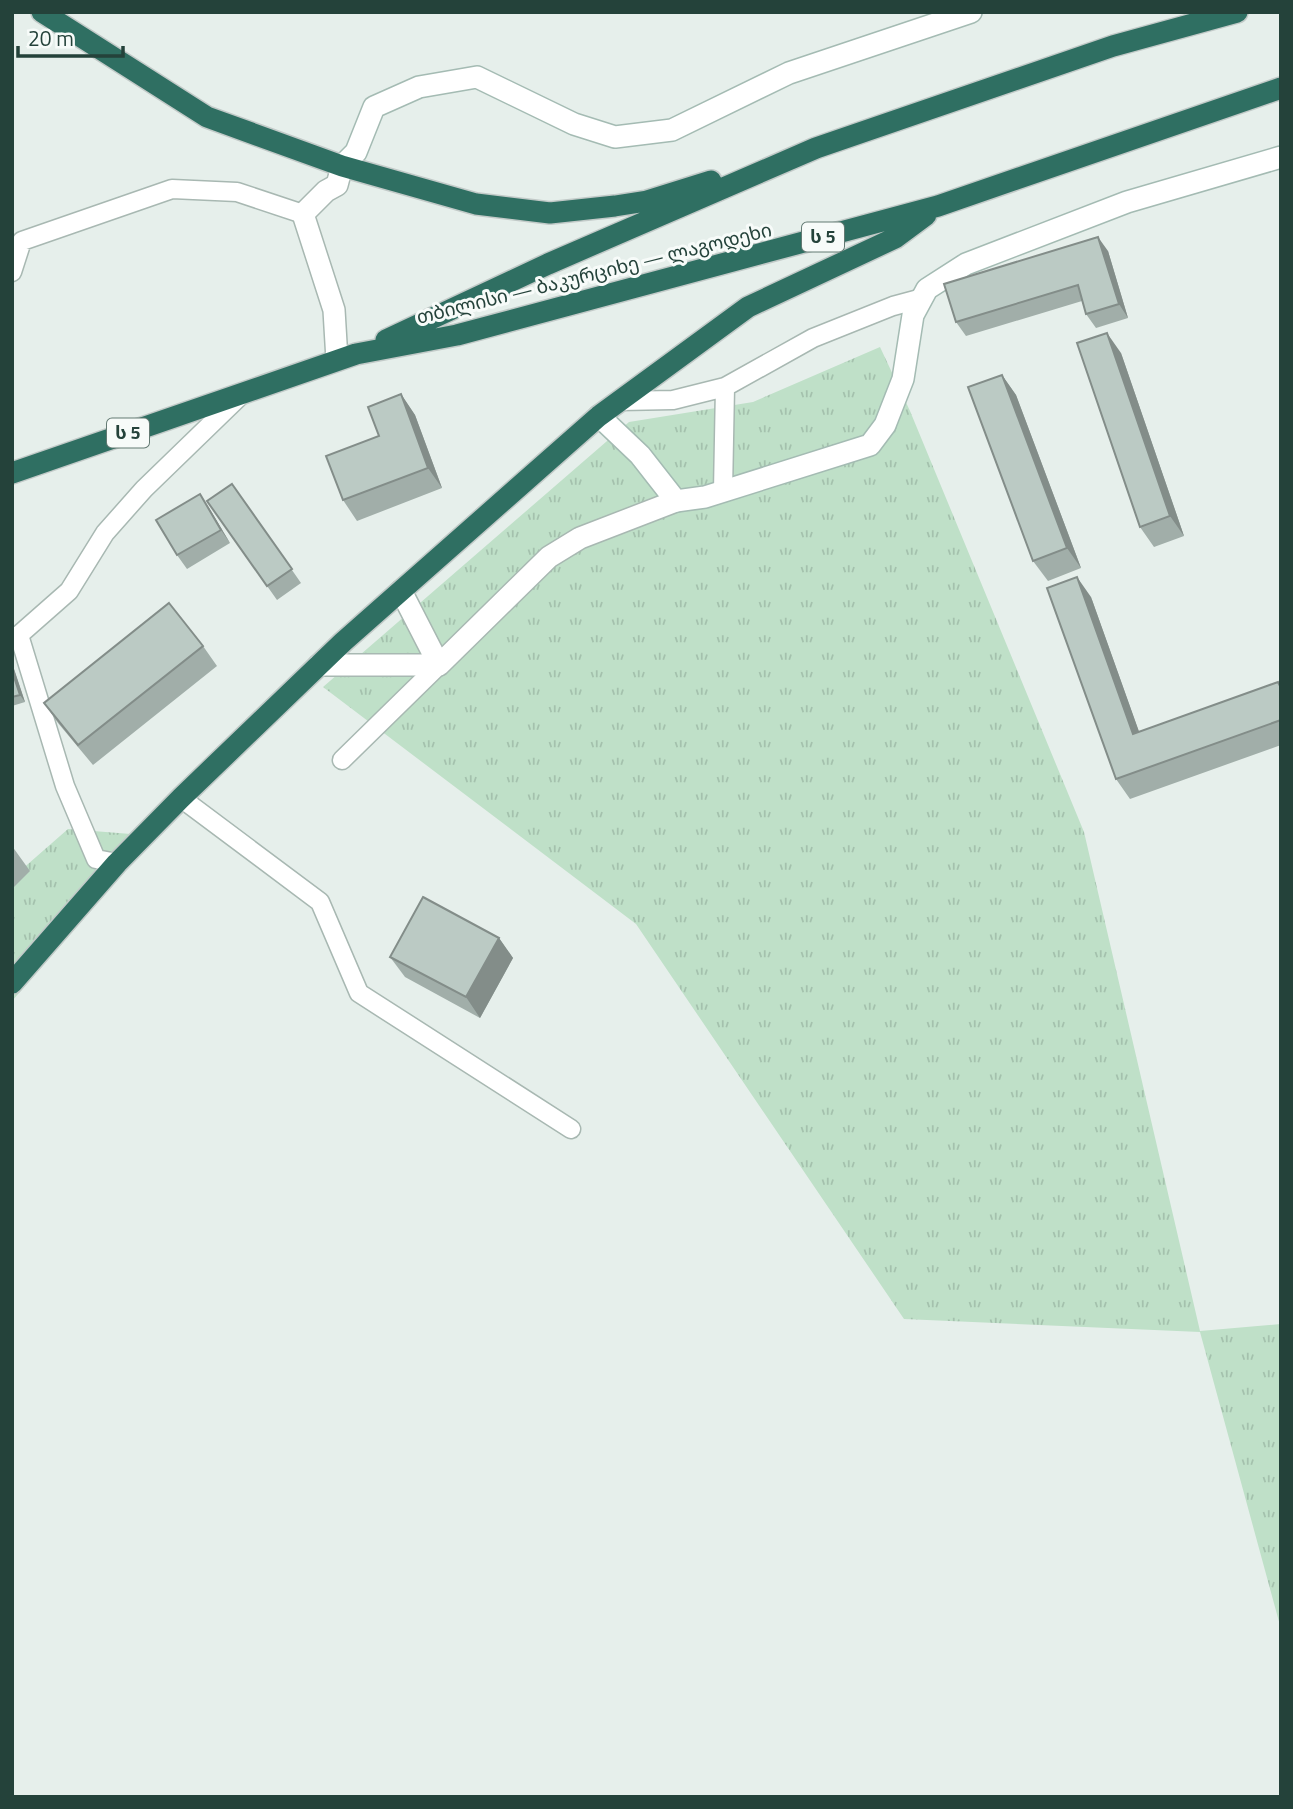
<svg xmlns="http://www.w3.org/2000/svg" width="1293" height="1809" viewBox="0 0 1293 1809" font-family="'Titillium Web','Noto Sans Georgian',sans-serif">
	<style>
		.grass { fill: url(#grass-tufts) }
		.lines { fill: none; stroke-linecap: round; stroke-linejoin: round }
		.lane-casing { stroke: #a8b8b2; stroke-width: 21 }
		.street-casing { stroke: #a8b8b2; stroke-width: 24 }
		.secondary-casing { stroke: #a4bbb3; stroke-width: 24 }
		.highway-casing { stroke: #c2cac8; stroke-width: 24 }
		.lane { stroke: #fff; stroke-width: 18 }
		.street { stroke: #fff; stroke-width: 21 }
		.secondary { stroke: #fff; stroke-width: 21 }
		.highway { stroke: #2f6f62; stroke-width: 21 }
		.wall { fill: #a1aea9 }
		.shaded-wall { fill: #838d89 }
		.building { fill: #bbcac4; stroke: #838d89; stroke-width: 2 }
		.labels { text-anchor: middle; stroke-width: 6; stroke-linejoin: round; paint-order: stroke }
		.shield { fill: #f7fbf9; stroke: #637a73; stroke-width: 2 }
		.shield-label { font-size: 18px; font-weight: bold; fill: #24423a }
		.street-label { font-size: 19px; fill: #24423a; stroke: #f7fbf9 }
	</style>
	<defs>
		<pattern id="grass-tufts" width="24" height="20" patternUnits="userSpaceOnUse" patternTransform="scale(1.75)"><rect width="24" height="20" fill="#bfe0c8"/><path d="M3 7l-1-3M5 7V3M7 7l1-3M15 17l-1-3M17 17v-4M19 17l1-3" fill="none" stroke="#a4c1ad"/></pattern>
	</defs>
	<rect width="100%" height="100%" fill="#e6efeb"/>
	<path class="grass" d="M880 347 910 411 1084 832 1200 1331 1281 1324V1629L1200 1332 904 1319 636 924 323 687 629 422 753 402Z
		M68 829 156 836 12 1001V878Z"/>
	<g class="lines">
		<defs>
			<path id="lane" d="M12 272 22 241 172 189 237 192 303 214
				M620 401 673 400 725 387 813 338 893 306 919 299
				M723 491 725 387
				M19 635 65 786 96 859 117 863
				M12 637 19 635 69 591 105 533 144 489 241 395
				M342 760 439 665
				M181 798 320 902 359 993 571 1129"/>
			<path id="street" d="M337 360 334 310 303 214 326 191 337 185 342 166
				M401 591 439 665
				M319 665H439L549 557 580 538 676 501"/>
			<path id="secondary" d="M342 166 356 152 374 107 419 87 477 77 574 124 615 137 672 130 789 73 971 12
				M599 416 640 455 676 501 705 497 870 445 885 425 903 379 913 315 927 289 966 264 1127 202 1281 157"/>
			<path id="highway" d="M42 12 207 117 342 166 476 204 550 213 615 206 647 201 711 181
				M386 340 548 264 816 148 1113 46 1237 12
				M12 473 356 354 457 335 938 206 1281 88
				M12 983 117 863 181 798 343 642 599 416 748 307 895 238 926 215"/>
		</defs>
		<use href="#lane" class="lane-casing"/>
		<use href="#street" class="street-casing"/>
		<use href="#secondary" class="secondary-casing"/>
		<use href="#highway" class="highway-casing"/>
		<use href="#lane" class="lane"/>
		<use href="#street" class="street"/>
		<use href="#secondary" class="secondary"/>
		<use href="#highway" class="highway"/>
	</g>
	<path class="wall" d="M1108 251 1128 318 1096 328 1086 314 1082 301 966 336 956 322Z
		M1121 353 1184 536 1154 547 1140 527Z
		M1002 375 1016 395 1081 568 1048 581 1033 561Z
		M401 394 415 415 442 488 357 521 343 500Z
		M232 484 301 583 277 600 207 501Z
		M209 508 230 543 187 569 177 555Z
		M1091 597 1139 732 1278 682 1281 685V745L1130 799 1116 779Z
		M203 646 217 666 93 765 58 723 44 703Z
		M12 663 25 702 12 706Z
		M12 846 30 871 12 889Z
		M499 938 513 958 480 1018 405 977 390 957Z"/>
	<path class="shaded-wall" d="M1098 237 1108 251 1128 318 1119 304Z
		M1107 333 1121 353 1184 536 1170 516Z
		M1002 375 1016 395 1081 568 1067 548Z
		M401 394 415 415 442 488 428 468Z
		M200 494 209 508 230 543 221 530Z
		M1077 577 1091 597 1147 754 1133 734Z
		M12 663 25 702 20 695 12 671Z
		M499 938 513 958 480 1018 466 997Z"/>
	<path class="building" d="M1098 237 1119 304 1086 314 1078 285 956 322 944 284Z
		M1107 333 1170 516 1140 527 1077 343Z
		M1002 375 1067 548 1033 561 968 387Z
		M401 394 428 468 343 500 326 456 379 436 368 407Z
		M232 484 292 569 267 586 207 501Z
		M200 494 221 530 177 555 156 520Z
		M1077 577 1133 734 1278 682 1281 688V720L1116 779 1047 588Z
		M169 603 203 646 78 745 44 703Z
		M12 671 20 695 12 697Z
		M423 897 499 938 466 997 390 957Z"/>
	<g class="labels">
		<g class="shield">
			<rect x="802" y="222.5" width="42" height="29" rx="5"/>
			<rect x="107" y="418.5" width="42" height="29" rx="5"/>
		</g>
		<g class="shield-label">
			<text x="823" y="243">ს 5</text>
			<text x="128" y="439">ს 5</text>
		</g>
		<g class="street-label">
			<text transform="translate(594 273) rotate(-14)" y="7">თბილისი — ბაკურციხე — ლაგოდეხი</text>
		</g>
	</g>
	<rect width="1293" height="1809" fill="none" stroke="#24423a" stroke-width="28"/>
	<path d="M18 46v10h105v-10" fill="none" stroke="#24423a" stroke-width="3.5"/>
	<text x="28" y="46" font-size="21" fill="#24423a" stroke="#f7fbf9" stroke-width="5" paint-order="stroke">20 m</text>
</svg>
